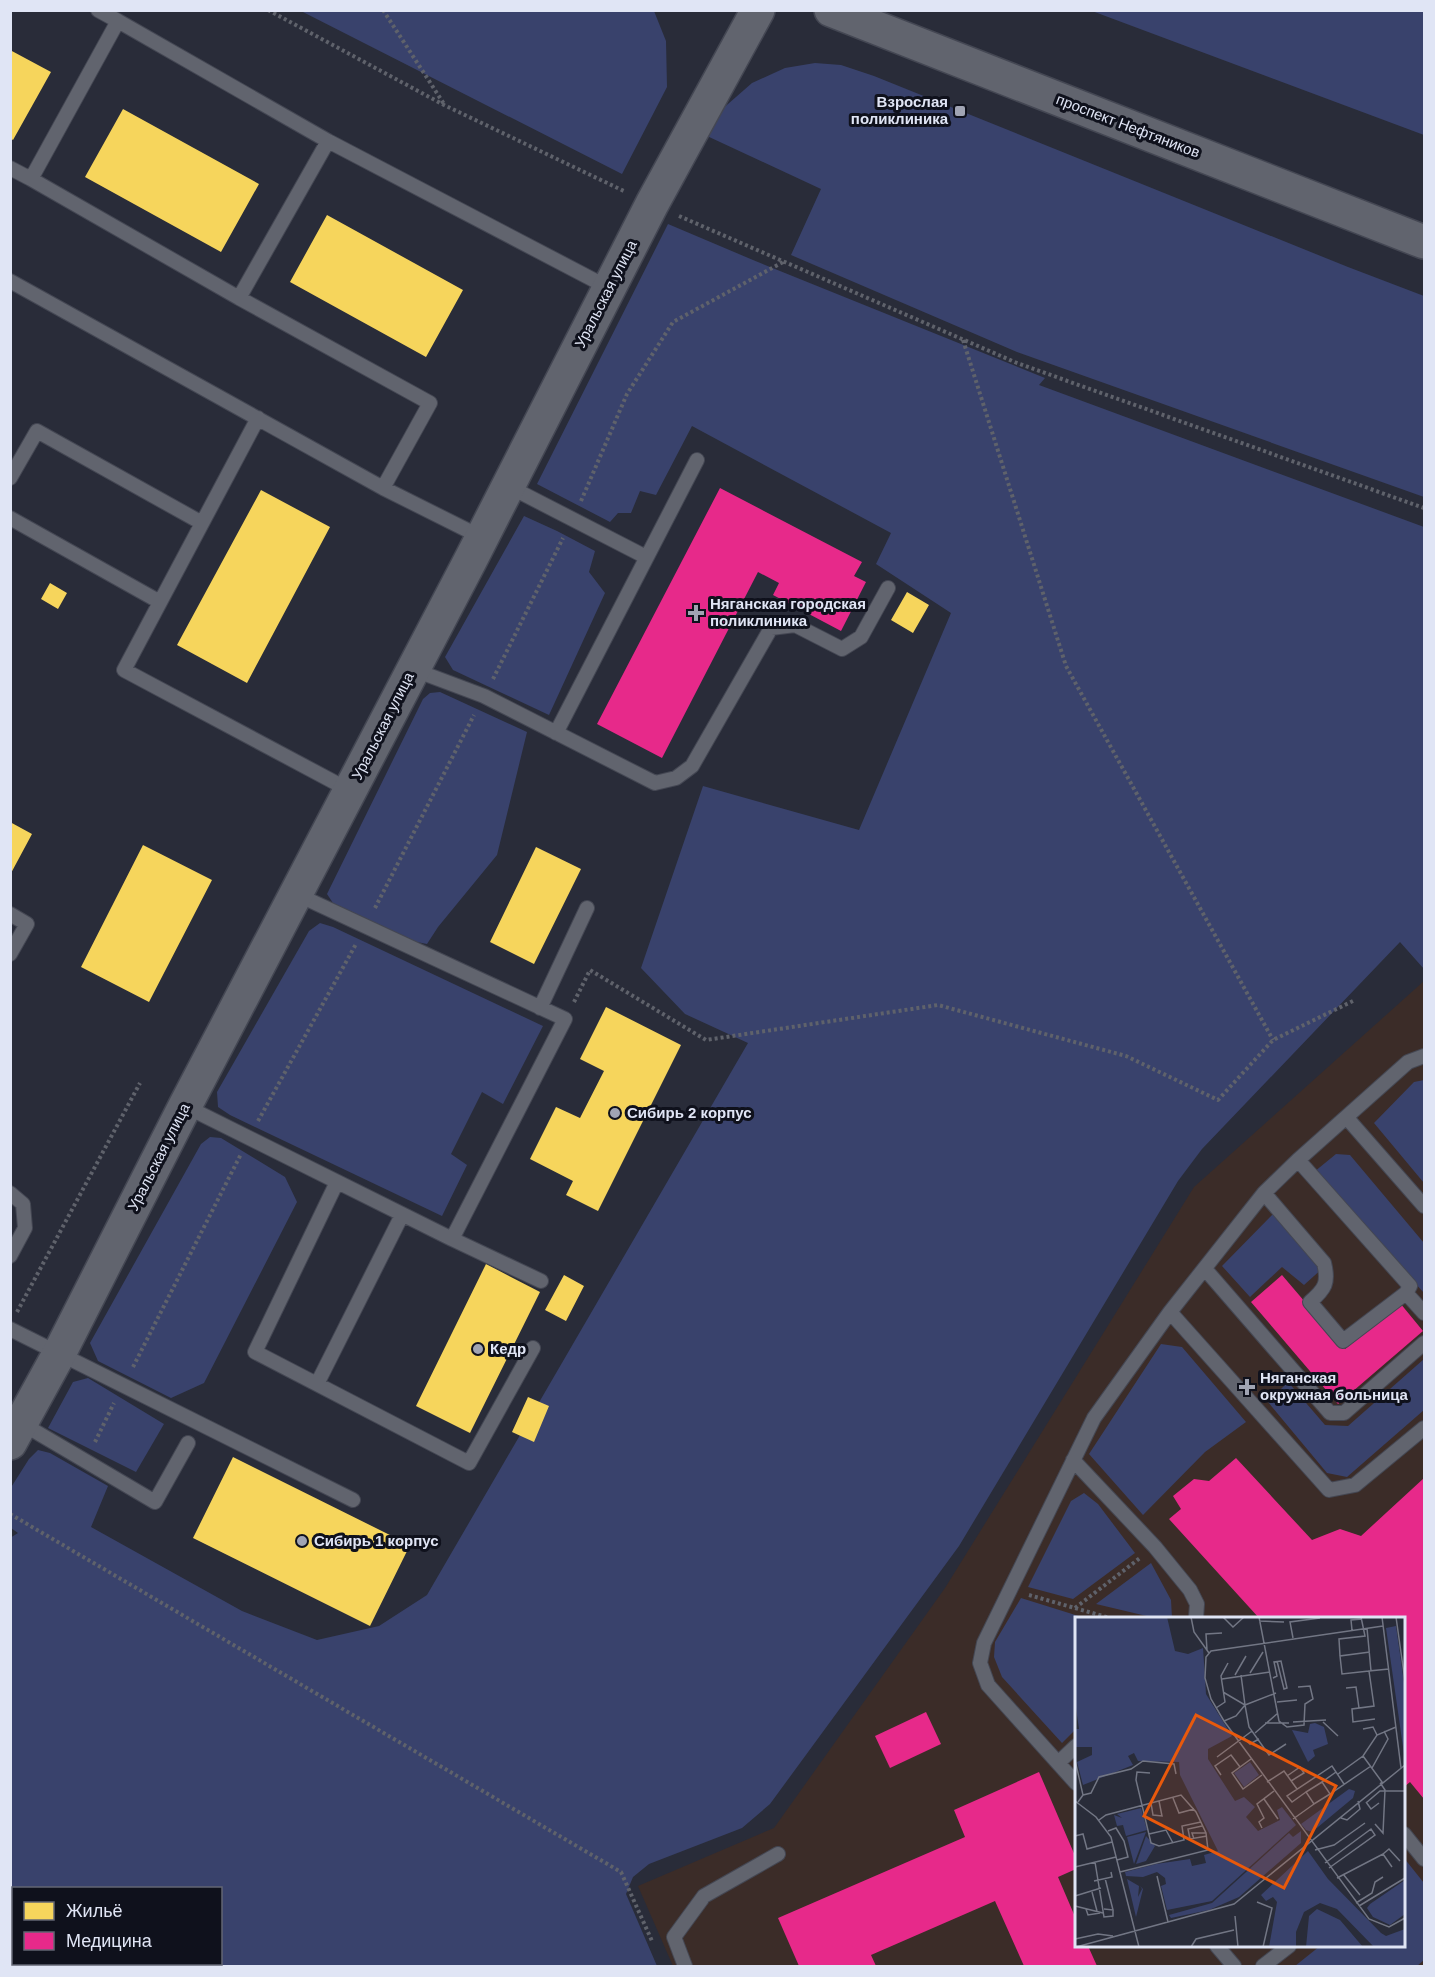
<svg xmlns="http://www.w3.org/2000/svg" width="1435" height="1977" viewBox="0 0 1435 1977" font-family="Arial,sans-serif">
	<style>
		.medical { fill: #3b2c28; fill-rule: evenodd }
		.green { fill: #39426c; fill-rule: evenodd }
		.homes { fill: #f6d55c }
		.health { fill: #e7298a }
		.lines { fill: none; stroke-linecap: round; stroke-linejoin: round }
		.lane-casing { stroke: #444753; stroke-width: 16 }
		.secondary-casing { stroke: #444753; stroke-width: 36 }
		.path { stroke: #5f626b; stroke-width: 4; stroke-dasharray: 3 3; stroke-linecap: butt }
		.lane { stroke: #61646e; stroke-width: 14 }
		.secondary { stroke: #61646e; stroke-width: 33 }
		.poi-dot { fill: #a0a4b3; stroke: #0f111c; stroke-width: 2 }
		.labels { text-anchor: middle; stroke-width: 6; stroke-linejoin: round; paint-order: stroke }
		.poi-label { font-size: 15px; font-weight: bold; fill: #e0e5f5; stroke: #0f111c; text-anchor: start }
		.street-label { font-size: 15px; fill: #e0e5f5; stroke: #0f111c }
		.inset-road { fill: none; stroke: #727684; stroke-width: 1.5 }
		.view { fill: #e8590c; fill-opacity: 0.15; stroke: #e8590c; stroke-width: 3 }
		.inset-edge { fill: none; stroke: #e0e5f5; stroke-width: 3 }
	</style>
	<rect width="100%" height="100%" fill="#292c39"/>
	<path class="medical" d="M1424 981V1966H673L638 1886 774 1828 945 1588 1194 1187ZM1076 1618H1404V1946H1076Z"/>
	<path class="green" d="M301 11H654L666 41 667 87 622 174Z
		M1092 11H1424V135Z
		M815 63 841 65 874 76 1348 267 1424 296V497L1017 352 791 255 821 189 707 136 720 111 752 83 785 68Z
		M668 224 753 260 1045 378 1039 385 1424 527V969L1400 942 1202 1149 1178 1181 959 1546 770 1804 742 1828 649 1864 633 1877 626 1894 657 1966H11L10 1538 18 1533 11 1528 10 1489 29 1459 38 1450 50 1453 108 1486 91 1527 242 1611 317 1640 379 1626 427 1595 748 1043 685 1014 641 968 703 786 859 830 951 613 876 564 891 533 692 426 656 495 640 491 631 513H618L610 522 537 484ZM14 1888H220V1964H14Z
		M524 516 557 531 595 551 589 572 605 593 549 715 453 670 445 657Z
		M440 692 527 732 497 855 438 927 427 944 412 941 335 906 327 894 423 699 430 693Z
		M320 923 333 927 543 1026 503 1104 482 1092 451 1154 467 1165 442 1216 230 1115 218 1107 217 1092 309 931Z
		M1424 1080V1183L1374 1123 1414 1082Z
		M210 1137 221 1138 285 1177 297 1202 204 1383 171 1398 98 1361 90 1343 201 1144Z
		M1336 1154 1350 1155 1424 1243V1293L1314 1172Z
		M1275 1212 1324 1267 1304 1285 1282 1267 1250 1297 1222 1266Z
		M1161 1344 1182 1347 1246 1422 1205 1452 1143 1515 1089 1454Z
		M1424 1359V1410L1347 1477 1327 1473 1268 1402 1288 1382 1325 1425 1348 1426Z
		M88 1378 164 1424 136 1472 48 1428 73 1382Z
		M1084 1493 1098 1504 1135 1553 1073 1599 1028 1587 1071 1501Z
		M1151 1563 1171 1600 1172 1618H1155L1096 1604Z
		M1021 1598 1085 1618H1076V1729L1062 1743 1002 1677 994 1657 995 1642Z
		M1404 1858 1424 1883V1960L1417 1966H1295L1320 1946H1404Z"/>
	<path class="homes" d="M10 50 51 72 13 140 10 138Z
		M123 109 259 184 221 252 85 177Z
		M327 215 463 290 426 357 290 282Z
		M261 490 330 527 247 683 177 645Z
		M50 583 67 593 58 609 41 599Z
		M907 592 929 605 913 633 891 620Z
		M10 822 32 834 10 875Z
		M143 845 212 880 149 1002 81 967Z
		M536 847 581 869 534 964 490 942Z
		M606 1007 681 1045 598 1211 566 1195 573 1181 530 1159 556 1107 580 1118 604 1071 580 1059Z
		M486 1264 540 1292 470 1433 416 1406Z
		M564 1275 584 1286 566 1321 545 1310Z
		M528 1397 549 1406 534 1442 512 1432Z
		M233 1457 410 1545 370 1626 193 1538Z"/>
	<path class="health" d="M720 488 862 562 854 576 866 582 841 631 773 595 779 583 758 572 662 758 597 724Z
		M1282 1275 1345 1349 1400 1303 1423 1331 1338 1404 1251 1302Z
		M1236 1458 1312 1540 1340 1529 1361 1536 1424 1478V1799L1410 1782 1404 1787V1618H1259L1169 1519 1181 1509 1173 1496 1194 1479 1209 1481Z
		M926 1712 941 1744 890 1768 875 1736Z
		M1039 1772 1076 1858V1869L1058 1877 1076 1919V1946H1088L1097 1966H1024L995 1901 871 1955 876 1966H799L778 1918 965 1837 954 1810Z"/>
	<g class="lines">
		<defs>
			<path id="lane" d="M328 141 609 288
				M10 168 31 179 118 21 98 10
				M31 179 239 298 328 141 118 21
				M10 281 383 488 430 403 239 298
				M258 418 124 670 349 790
				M10 478 37 431 202 523
				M508 486 646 557
				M383 488 481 537
				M10 518 160 602
				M412 669 484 696 655 783 676 778 692 766 771 628 795 625 842 649 861 637 888 588
				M556 733 697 460
				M10 914 27 924 10 954
				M540 1008 587 908
				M185 1106 452 1239 565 1019 296 894
				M1347 1118 1424 1206
				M337 1182 255 1352 469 1463 533 1348
				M10 1193 23 1204 25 1228 10 1256
				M1264 1193 1324 1263C1329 1283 1325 1289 1310 1302L1343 1341 1406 1293 1410 1286 1298 1160
				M452 1239 541 1281
				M1205 1269 1330 1413H1344L1424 1343
				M1406 1293 1424 1313
				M1170 1312 1329 1490 1355 1485 1424 1428
				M10 1329 353 1500
				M317 1384 402 1215
				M21 1423 155 1502 188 1443
				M1073 1460 1155 1547 1190 1590 1197 1604 1196 1618
				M1058 1763 1076 1746
				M1076 1783 988 1685 980 1663 984 1643 1094 1418 1170 1312 1264 1193 1298 1160 1408 1062 1424 1056
				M1404 1834 1424 1859
				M1217 1946 1234 1966
				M685 1966 674 1937 704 1896 778 1854
				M1263 1966 1289 1946"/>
			<path id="secondary" d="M831 10 1424 242
				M10 1443 60 1352 185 1106 471 559 652 204 758 10"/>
		</defs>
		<use href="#lane" class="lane-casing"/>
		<use href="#secondary" class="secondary-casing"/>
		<path class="path" d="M268 10 444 105 626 192
			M383 10 444 104
			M679 216 1017 363 1424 508
			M963 340 1066 666 1273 1040
			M581 501 627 394 673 322 785 261
			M493 679 563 538
			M375 908 474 715
			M574 1002 590 970 706 1040 938 1005 1126 1056 1218 1100 1273 1040 1355 1000
			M258 1121 356 944
			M17 1312 140 1083
			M133 1367 241 1154
			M95 1442 114 1403
			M10 1514 621 1872 652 1941
			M1029 1595 1110 1618
			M1075 1608 1140 1558"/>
		<use href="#lane" class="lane"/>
		<use href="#secondary" class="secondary"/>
	</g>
	<g class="poi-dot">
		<rect x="954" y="105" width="12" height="12" rx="3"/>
		<path d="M693 604h6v6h6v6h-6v6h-6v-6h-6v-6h6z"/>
		<circle cx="615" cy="1113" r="6"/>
		<circle cx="478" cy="1349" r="6"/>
		<path d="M1244 1378h6v6h6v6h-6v6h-6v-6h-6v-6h6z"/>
		<circle cx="302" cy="1541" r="6"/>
	</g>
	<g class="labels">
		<g class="poi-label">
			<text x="948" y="107" text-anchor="end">Взрослая<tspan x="948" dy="17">поликлиника</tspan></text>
			<text x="710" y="609">Няганская городская<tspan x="710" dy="17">поликлиника</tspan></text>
			<text x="627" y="1118">Сибирь 2 корпус</text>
			<text x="490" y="1354">Кедр</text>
			<text x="1260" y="1383">Няганская<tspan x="1260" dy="17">окружная больница</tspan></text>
			<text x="314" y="1546">Сибирь 1 корпус</text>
		</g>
		<g class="street-label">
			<text transform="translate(1128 126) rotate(21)" y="5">проспект Нефтяников</text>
			<text transform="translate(606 294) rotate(-63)" y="5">Уральская улица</text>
			<text transform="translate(383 726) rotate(-63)" y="5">Уральская улица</text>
			<text transform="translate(159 1157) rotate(-63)" y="5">Уральская улица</text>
		</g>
	</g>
	<g transform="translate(1075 1617)">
		<rect width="330" height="330" fill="#292c39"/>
		<path d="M0 0H92L100 34 113 37 128 31 131 77 157 119 133 132V142L160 184 169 180 180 190 171 200 183 214 205 203 202 193 207 190 221 208 137 284 92 293 86 269 91 267 90 261 82 255 68 260 51 259 50 255 81 247 115 242 117 249 131 246 129 238 143 234 105 158 104 145 63 144 59 136 53 139 58 148 8 168 2 145 17 138V130H1L0 112H4L0 84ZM321 9 330 73V144L311 11ZM240 106 249 110 253 127 238 133 240 139 233 145 217 113 233 116 235 107ZM175 145 184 158 169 170 159 156ZM274 172 280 174 278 181 237 215 231 213 226 207ZM66 191 72 213 51 219 48 208 42 209 39 198 47 201 42 197ZM226 214V226L164 280 134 293 96 301 94 298 137 286 214 216 218 220ZM71 215 59 247 52 220ZM71 219 80 229 71 244 61 247ZM233 234 253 262 306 316 311 319 330 312V330H299L262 292 245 286 229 295 221 315V330H194L202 285 198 280 191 284 186 278ZM52 262 64 269 63 280 67 272 65 269 68 272 61 300ZM330 263V297L315 308 298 300 292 291 295 287ZM242 292 265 303 288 330H231L234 299Z" fill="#39426c"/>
		<path class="inset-road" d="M116 0 119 15 134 36M148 0 158 10 169 0M184 0 204 104 212 110 229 108 230 87 238 82 235 69 223 70M307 0 326 151M321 0 330 64M184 4 209 5M308 9 136 34 131 40 130 61 136 82 149 104 294 302 314 310 330 301M292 11 296 54M277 13 276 3 287 2M218 21 215 5 245 1M132 33 131 17 147 16M265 39 264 22 290 19 286 0M294 54 267 57 265 39 295 35M175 56 188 35M160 58 171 39M198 61 202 59 199 45 206 44 212 71 209 72 202 44M147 62 195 55M271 71 281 70 284 91M148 75 170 88 174 110 194 138 211 127M202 85 222 83M170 88 201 76M141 91 150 85 146 59 153 46M300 102 278 105 277 92 299 89 294 54 314 52M149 104 161 99 170 88 166 58M218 105 251 103M248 105 263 119M190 106H214M288 112 298 110 302 118M180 116 203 96M168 120 175 127 184 122M288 139 307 165 305 167M142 140 177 114M176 142 157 156 168 172 187 158M0 143 8 178 3 185M297 151 313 122 309 114M261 155 247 165 255 177 296 149M75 156 62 155 61 163 76 226 84 229 109 223 107 209 126 205M263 157 288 139 302 118 321 110M146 158 140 149 156 138 165 150M212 159 225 150 229 156 216 164M192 165 209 154 222 172M247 165 231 175 239 187 255 177M231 175 217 185 212 179 257 149 269 167M8 178 16 176 24 160 56 152 68 144 99 147 101 157M98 181 104 196 119 192M189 182 203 202M0 184 21 200 36 220 64 330M291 185 296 192 304 186M76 186 78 198 87 199 84 184M291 186 305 174H330M266 201 272 203 285 192 283 184M218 202 239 187M24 203 31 198 106 178 121 195 131 216 133 233 45 255M300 207 308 216 310 173 306 167M127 209 113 212 115 222 132 219M187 211 184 205 189 201 182 187 199 174M33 214 41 211 49 224 53 240 42 243M74 217 91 213 98 226M0 219 8 217 12 232 37 225M119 222 117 216H131M240 233 259 228 290 206M308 237 314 232 325 244M20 245 29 300 38 299V293M250 246 296 212 300 218 254 251M0 250 41 240M268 257 285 278M82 259 93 305M262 261 308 237 317 250M19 264 37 260 36 255M17 275 22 294M0 279 26 271M182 285 197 291 188 330M281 286 297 276 300 265 308 260M0 289 28 296M284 289 330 261M11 292 13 298 25 296M29 292 38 293 30 261M160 299 163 330M0 322 23 317 38 319M1 330 159 287 330 148M116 330 121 322 159 313"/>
		<path class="view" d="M121 98 261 169 209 271 69 199Z"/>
		<rect width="330" height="330" class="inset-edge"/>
	</g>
	<rect width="1435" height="1977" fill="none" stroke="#e0e5f5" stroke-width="24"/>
	<rect x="12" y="1887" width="210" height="78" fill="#0f111c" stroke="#636673" stroke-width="1.5"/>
	<rect x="24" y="1902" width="30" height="18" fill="#f6d55c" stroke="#636673" stroke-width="1.5"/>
	<text x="66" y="1917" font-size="18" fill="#e0e5f5">Жильё</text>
	<rect x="24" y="1932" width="30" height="18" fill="#e7298a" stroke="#636673" stroke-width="1.5"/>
	<text x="66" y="1947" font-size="18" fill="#e0e5f5">Медицина</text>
</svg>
